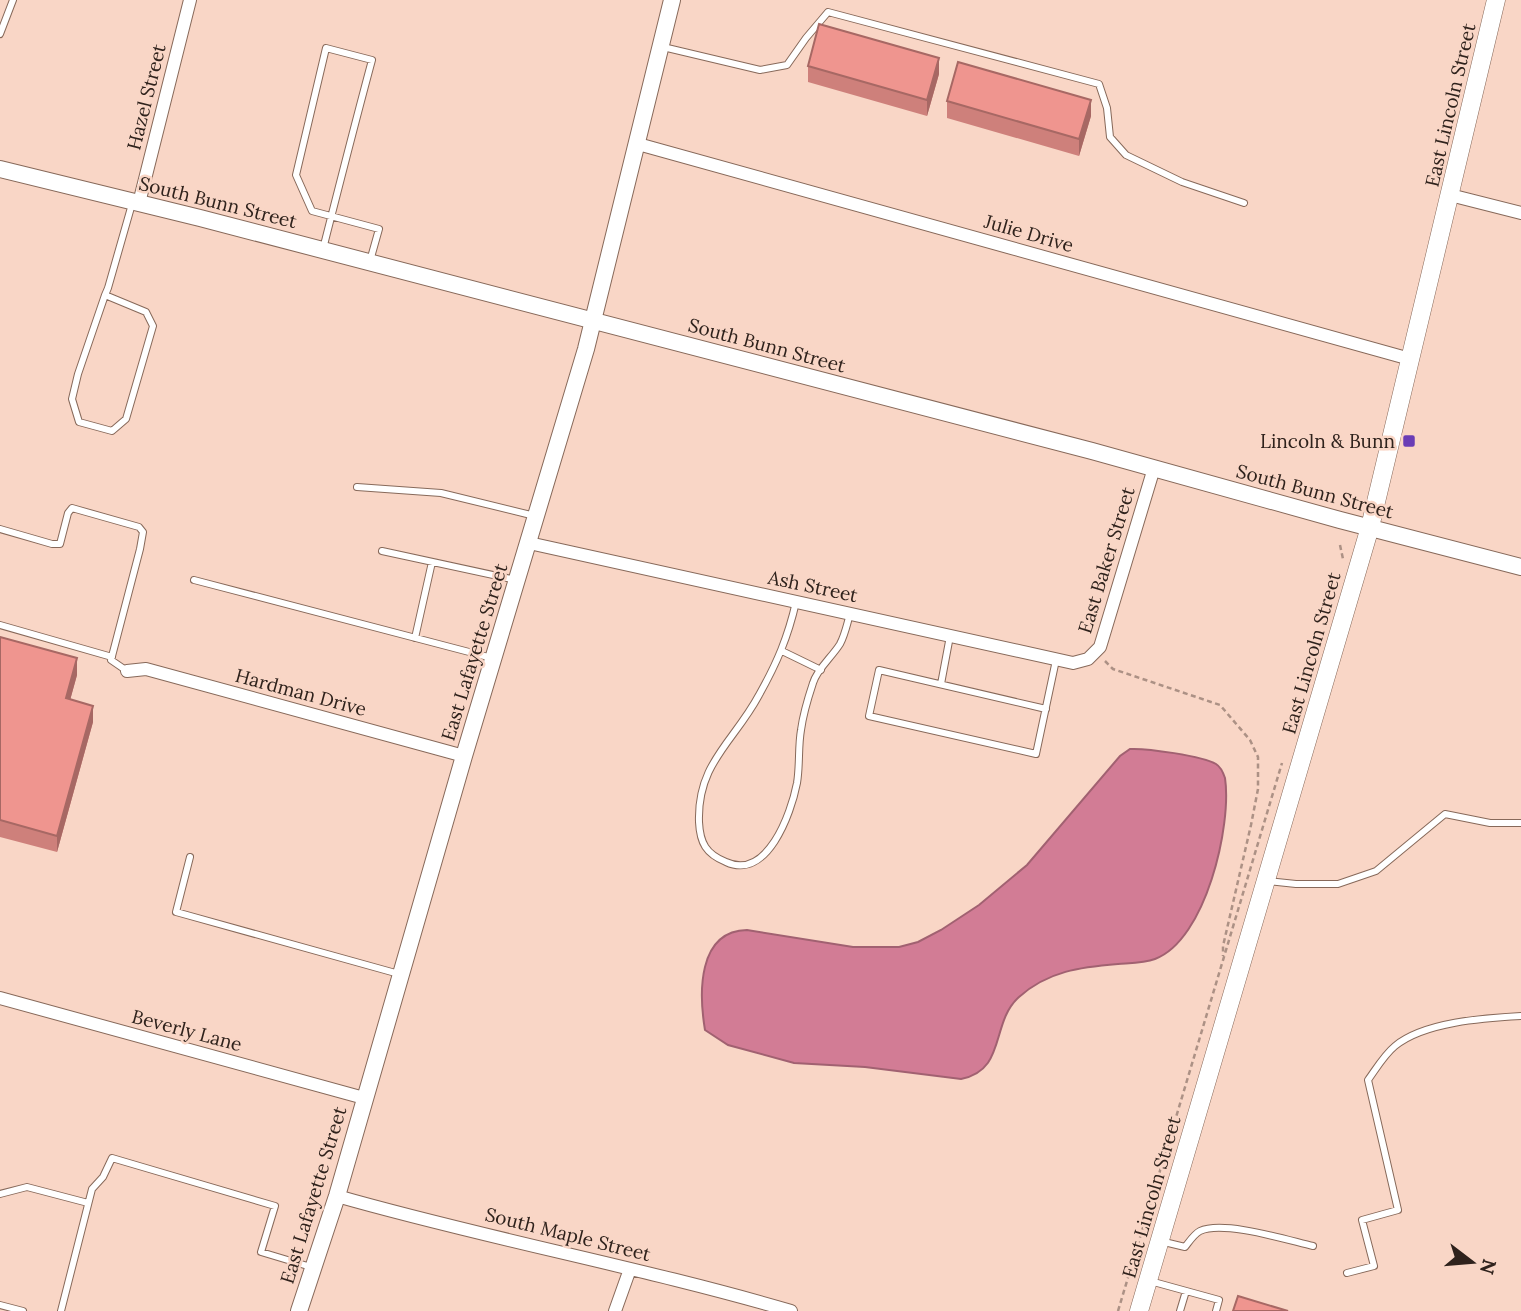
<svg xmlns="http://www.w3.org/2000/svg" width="1521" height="1311" viewBox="0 0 1521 1311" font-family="Lora,serif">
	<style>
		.water { fill: #d27c95; stroke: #a16171; stroke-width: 2 }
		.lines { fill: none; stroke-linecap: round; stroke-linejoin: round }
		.service-casing { stroke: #87695a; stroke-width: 8 }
		.minor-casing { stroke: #87695a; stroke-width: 14 }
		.tertiary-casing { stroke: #87695a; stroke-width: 18 }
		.secondary-casing { stroke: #87695a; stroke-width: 19 }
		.path { stroke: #ac9185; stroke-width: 2.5; stroke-dasharray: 5 3.5; stroke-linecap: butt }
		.service { stroke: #fff; stroke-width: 6 }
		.minor { stroke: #fff; stroke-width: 12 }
		.tertiary { stroke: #fff; stroke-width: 16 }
		.secondary { stroke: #fff; stroke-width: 18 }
		.wall { fill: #ce807b }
		.shaded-wall { fill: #a76864 }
		.building { fill: #ef958f; stroke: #a76864; stroke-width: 2 }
		.poi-dot { fill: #6a3db5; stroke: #f9d6c6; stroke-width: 2.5 }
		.labels { text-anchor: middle; stroke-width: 5; stroke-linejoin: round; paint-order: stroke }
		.street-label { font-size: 19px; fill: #2f221c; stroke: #f9d6c6 }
		.poi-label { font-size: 19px; fill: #2f221c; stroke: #f9d6c6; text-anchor: end }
	</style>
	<rect width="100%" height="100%" fill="#f9d6c6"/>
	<path class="water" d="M1130 749C1146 748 1203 756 1216 764 1221 767 1223 772 1225 778 1232 825 1206 940 1155 959 1144 963 1130 963 1118 964 1081 967 1048 971 1019 997 990 1023 1007 1070 961 1079L865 1067 794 1063 728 1045 705 1030C699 994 697 931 747 930L853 947H899L918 942 941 930 979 905 1027 865 1120 756Z"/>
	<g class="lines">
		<defs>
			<path id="service" d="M0 34 13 0
				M663 47 760 70 787 65 806 38 828 12 1099 84 1107 108 1110 137 1126 155 1182 182 1244 203
				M323 249C339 186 355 123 372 60L326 48 296 175 312 211 379 229 370 261
				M105 295 146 312 153 326 126 419 112 431 79 422 72 399 78 374 105 295 108 288 132 204
				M357 487 441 493 535 516
				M0 529 52 544H60L68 513 72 508 139 527 143 532 140 549 111 660 127 671
				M382 551 516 580
				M194 580 492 658
				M796 602C788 637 777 663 759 695 734 742 697 763 699 822 700 843 706 854 726 862 767 881 791 814 797 783 800 765 798 747 801 730 803 715 808 698 813 683 817 669 832 657 840 644 845 635 847 624 850 614
				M0 625 112 657
				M415 638 432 562
				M782 651 821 670
				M941 684 950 636
				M1046 709 879 670 869 716 1036 754 1056 660
				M190 857 176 912 399 974
				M1268 881 1296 884H1338L1376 871 1445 814 1490 823H1521
				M0 1194 27 1187 88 1203
				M1160 1241 1185 1247C1189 1242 1194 1234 1200 1231 1223 1220 1287 1240 1313 1246
				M1347 1273 1374 1266 1362 1220 1398 1210 1368 1080C1376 1069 1384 1055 1395 1046 1424 1022 1484 1018 1521 1016
				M1150 1281 1219 1300 1216 1311
				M0 1305 23 1311
				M61 1311 92 1189 103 1177 112 1158 275 1206 261 1252 311 1267
				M1180 1311 1186 1291"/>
			<path id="minor" d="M638 144 1410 359
				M1450 195 1521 213
				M139 203 190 0
				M529 543 1073 663 1088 659 1100 647 1154 468
				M127 671 146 669 464 756
				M0 998 364 1098
				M337 1196C487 1239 641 1267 791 1311
				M615 1311 630 1269"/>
			<path id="tertiary" d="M0 169 200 218 1092 451 1340 520 1521 567
				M299 1311 337 1196 464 756 586 349 672 0"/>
			<path id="secondary" d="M1139 1311 1370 527 1496 0"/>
		</defs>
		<use href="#service" class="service-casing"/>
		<use href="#minor" class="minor-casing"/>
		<use href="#tertiary" class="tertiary-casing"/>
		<use href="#secondary" class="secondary-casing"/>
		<path class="path" d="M1340 545 1343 559
			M1105 661 1113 669 1220 705 1250 740 1258 757V789L1251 825 1223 946V956
			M1118 1311 1282 763"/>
		<use href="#service" class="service"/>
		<use href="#minor" class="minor"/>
		<use href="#tertiary" class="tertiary"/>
		<use href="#secondary" class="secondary"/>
	</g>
	<path class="wall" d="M808 66 939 74 927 116 808 82Z
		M947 101 1091 116 1079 156 947 118Z
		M0 637 77 675 70 700 93 722 57 852 0 837Z"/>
	<path class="shaded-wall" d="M939 58V74L927 116V100Z
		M1091 100V116L1079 156V139Z
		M77 658V675L66 715V698Z
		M93 706V722L57 852V836Z"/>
	<path class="building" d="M819 24 939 58 927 100 808 66Z
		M958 62 1091 100 1079 139 947 101Z
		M0 637 77 658 66 698 93 706 57 836 0 820Z
		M1238 1296 1288 1311H1233Z"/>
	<rect class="poi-dot" x="1402" y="434" width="14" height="14" rx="3.5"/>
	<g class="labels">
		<g class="street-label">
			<text transform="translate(146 97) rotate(-76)" y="7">Hazel Street</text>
			<text transform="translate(1450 105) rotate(-77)" y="7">East Lincoln Street</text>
			<text transform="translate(218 202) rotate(14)" y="7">South Bunn Street</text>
			<text transform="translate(1029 233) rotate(16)" y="7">Julie Drive</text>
			<text transform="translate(767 345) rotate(15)" y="7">South Bunn Street</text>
			<text transform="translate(1315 491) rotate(15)" y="7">South Bunn Street</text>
			<text transform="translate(1106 560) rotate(-73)" y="7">East Baker Street</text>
			<text transform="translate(813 586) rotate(12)" y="7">Ash Street</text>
			<text transform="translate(474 652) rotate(-73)" y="7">East Lafayette Street</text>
			<text transform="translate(1311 653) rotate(-74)" y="7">East Lincoln Street</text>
			<text transform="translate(301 692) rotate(15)" y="7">Hardman Drive</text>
			<text transform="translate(187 1030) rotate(15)" y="7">Beverly Lane</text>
			<text transform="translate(313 1195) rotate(-73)" y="7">East Lafayette Street</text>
			<text transform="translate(1151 1197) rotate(-74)" y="7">East Lincoln Street</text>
			<text transform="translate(568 1234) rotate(14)" y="7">South Maple Street</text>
		</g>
		<g class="poi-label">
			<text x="1395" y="448">Lincoln &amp; Bunn</text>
		</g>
	</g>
	<g transform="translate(1472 1262) rotate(106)" stroke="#f9d6c6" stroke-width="5" paint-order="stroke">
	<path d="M0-5L12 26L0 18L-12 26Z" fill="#2f221c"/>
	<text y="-10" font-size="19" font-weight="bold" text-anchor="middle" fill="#2f221c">N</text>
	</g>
</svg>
